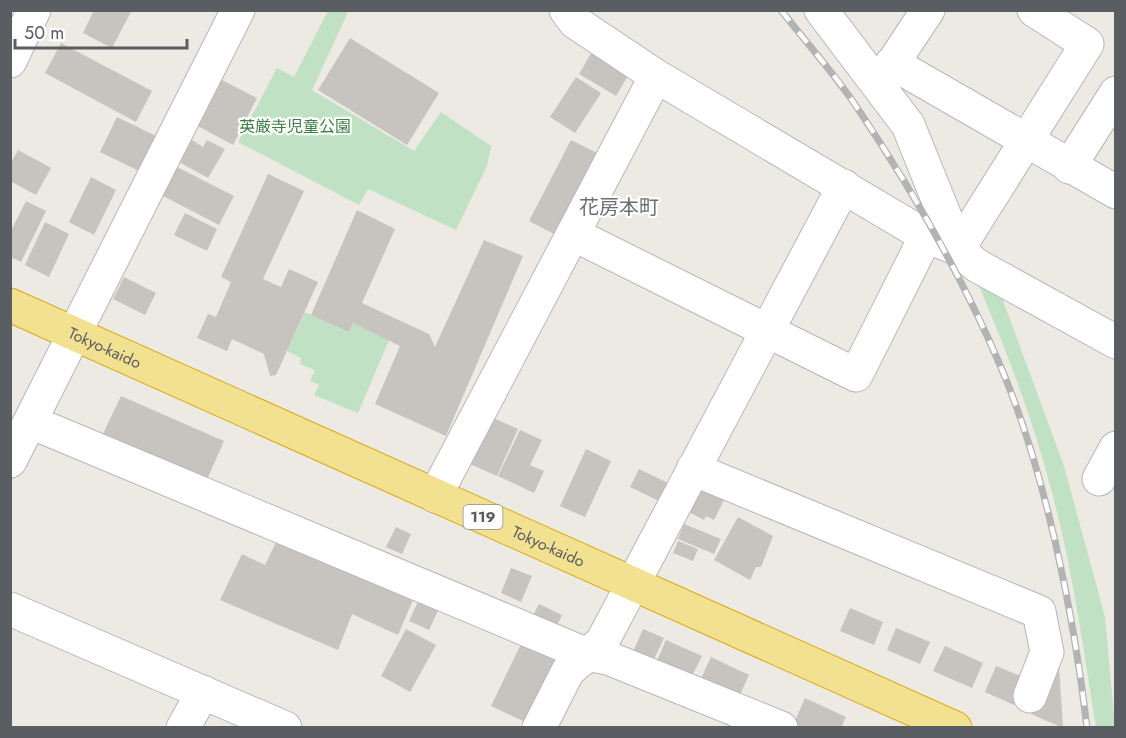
<svg xmlns="http://www.w3.org/2000/svg" width="1126" height="738" viewBox="0 0 1126 738" font-family="Jost,'Noto Sans JP',sans-serif">
	<style>
		.green { fill: #c0e1c3 }
		.building { fill: #c7c4bf }
		.lines { fill: none; stroke-linecap: round; stroke-linejoin: round }
		.minor-casing { stroke: #b4b7bb; stroke-width: 35 }
		.highway-casing { stroke: #daaa14; stroke-width: 35 }
		.minor { stroke: #fff; stroke-width: 33 }
		.highway { stroke: #f3e192; stroke-width: 33 }
		.rail-casing { stroke: #b2b3b3; stroke-width: 7 }
		.rail { stroke: #fff; stroke-width: 4.5; stroke-dasharray: 14; stroke-linecap: butt }
		.labels { text-anchor: middle; stroke-width: 4.5; stroke-linejoin: round; paint-order: stroke }
		.shield { fill: #fff; stroke: #8c8e90; stroke-width: 1.5 }
		.shield-label { font-size: 15px; font-weight: bold; fill: #5a5d61 }
		.park-label { font-size: 16px; fill: #3c7f44; stroke: #fff }
		.street-label { font-size: 16px; fill: #5a5d61; stroke: #fff }
		.quarter-label { font-size: 20px; fill: #6b6f73; stroke: #fff }
	</style>
	<rect width="100%" height="100%" fill="#eceae2"/>
	<path class="green" d="M349 10 312 90 414 151 441 112 491 146 487 166 456 230 368 189 359 205 238 142 277 68 294 77 328 11Z
		M974 274 998 287 1064 466 1105 617 1115 727H1096C1083 647 1072 564 1050 485 1031 413 1003 342 974 274Z
		M305 312 349 332 353 323 389 340 358 413 314 395 319 385 310 381 315 370 300 364 301 358 287 351Z"/>
	<path class="building" d="M94 10H132L112 48 83 33Z
		M350 38 439 93 407 145 318 90Z
		M61 43 152 91 136 122 45 73Z
		M593 50 630 72 616 96 579 74Z
		M576 77 601 93 575 133 550 117Z
		M218 78 257 98 233 145 194 124Z
		M117 117 160 138 143 173 100 152Z
		M192 140 203 147 207 140 225 149 208 178 179 162Z
		M571 140 599 154 556 235 529 221Z
		M18 150 51 168 36 195 10 181V164Z
		M177 167 234 196 219 225 163 196Z
		M268 174 304 191 263 279 281 287 289 269 318 282 276 375 270 376 264 354 232 339 227 351 197 338 208 314 216 317 231 282 221 277Z
		M91 177 116 190 94 235 69 222Z
		M26 201 46 211 21 262 10 257V233Z
		M357 210 395 229 362 303 429 334 435 347 484 240 523 256 446 436 375 404 400 346 353 323 349 332 311 315Z
		M185 213 217 229 207 251 174 235Z
		M45 222 69 234 49 277 25 265Z
		M124 277 156 293 145 315 113 299Z
		M121 396 224 441 205 484 101 438Z
		M491 417 518 429 497 476 470 464Z
		M520 430 542 440 530 465 544 471 534 493 498 476Z
		M586 449 611 461 585 517 560 506Z
		M639 469 668 483 659 501 630 487Z
		M706 478 729 490 714 520 706 516 704 520 689 512Z
		M738 517 773 536 761 567H756L750 580 714 560Z
		M684 524 721 539 714 554 678 539Z
		M396 527 411 534 402 554 386 547Z
		M277 540 416 593 398 635 352 614 338 650 220 600 242 554 265 565Z
		M678 541 698 549 693 561 673 553Z
		M511 568 532 576 521 602 501 593Z
		M422 593 442 602 429 630 409 621Z
		M539 604 562 615 554 632 530 621Z
		M850 608 883 622 874 645 840 631Z
		M896 628 930 642 920 664 887 650Z
		M406 629 436 645 410 692 381 676Z
		M643 629 664 638 649 670 629 661Z
		M524 638 556 659 525 722 491 706Z
		M666 640 702 656 689 682 653 670Z
		M945 646 983 663 972 688 933 671Z
		M711 657 749 675 736 703 698 685Z
		M1053 663 1059 666 1063 728 1031 714Z
		M996 666 1025 678 1014 705 985 692Z
		M805 698 846 717 841 728H802L794 723Z"/>
	<g class="lines">
		<defs>
			<path id="minor" d="M566 10 575 22 656 76 926 236 958 249 976 265 1116 342
				M821 10 908 125 958 249
				M10 61 34 10
				M892 63 1116 192
				M881 81 928 10
				M1069 167 1116 93
				M573 234 856 375 926 236
				M958 249 1087 44 1034 10
				M31 422 585 654 608 658 781 728
				M10 461 238 10
				M693 469 1039 612 1047 652 1030 696
				M1099 479 1116 448
				M435 496 656 76
				M10 609 285 728
				M183 728 203 692
				M539 728 568 671 602 642 844 186"/>
			<g id="highway">
				<path id="s1" d="M10 305 955 728"/>
			</g>
		</defs>
		<use href="#minor" class="minor-casing"/>
		<use href="#highway" class="highway-casing"/>
		<use href="#minor" class="minor"/>
		<use href="#highway" class="highway"/>
		<defs>
			<path id="rail" d="M781 10C805 41 832 71 854 103 910 186 961 274 1000 365 1045 470 1074 614 1087 728"/>
		</defs>
		<use href="#rail" class="rail-casing"/>
		<use href="#rail" class="rail"/>
	</g>
	<g class="labels">
		<rect class="shield" x="463.5" y="505" width="39" height="24" rx="4.5"/>
		<g class="shield-label">
			<text x="483" y="522">119</text>
		</g>
		<g class="park-label">
			<text x="295" y="132">英厳寺児童公園</text>
		</g>
		<g class="street-label">
			<text dy="6" stroke="none"><textPath href="#s1" startOffset="104">Tokyo-kaido</textPath></text>
			<text dy="6" stroke="none"><textPath href="#s1" startOffset="590">Tokyo-kaido</textPath></text>
		</g>
		<g class="quarter-label">
			<text x="619" y="214">花房本町</text>
		</g>
	</g>
	<rect width="1126" height="738" fill="none" stroke="#5a5d61" stroke-width="24"/>
	<path d="M15 39v9h172v-9" fill="none" stroke="#5a5d61" stroke-width="3"/>
	<text x="24" y="39" font-size="18" fill="#5a5d61" stroke="#ffffff" stroke-width="4.5" paint-order="stroke">50 m</text>
</svg>
